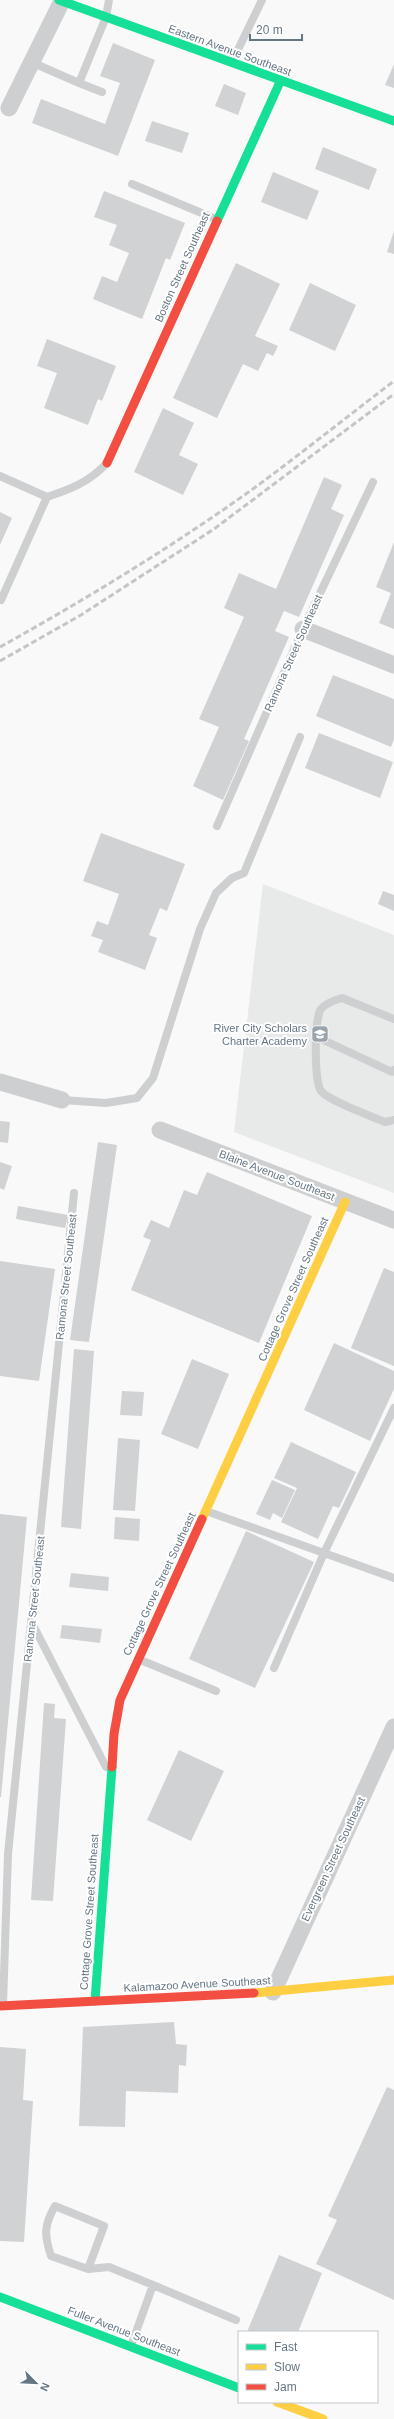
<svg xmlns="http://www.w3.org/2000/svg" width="394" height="2419" viewBox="0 0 394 2419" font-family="Helvetica,sans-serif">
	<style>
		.built { fill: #e8e9e9 }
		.building { fill: #d0d2d3 }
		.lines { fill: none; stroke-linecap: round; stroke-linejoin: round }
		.lane { stroke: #cecfd0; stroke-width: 8 }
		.street { stroke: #cecfd0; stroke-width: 17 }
		.fast { stroke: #16e098; stroke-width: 9 }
		.slow { stroke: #ffcf43; stroke-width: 9 }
		.jam { stroke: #f24e42; stroke-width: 9 }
		.rail { stroke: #c3c5c6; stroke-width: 3; stroke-dasharray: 6 3; stroke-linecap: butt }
		.labels { text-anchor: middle; stroke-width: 4; stroke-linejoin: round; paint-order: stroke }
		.street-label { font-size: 11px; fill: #657683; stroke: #fff }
		.poi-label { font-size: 11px; fill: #657683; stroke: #fff; text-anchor: end }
	</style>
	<rect width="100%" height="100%" fill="#f9f9f9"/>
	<path class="built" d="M263 884 394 935V1193L234 1132Z"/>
	<path class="building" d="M113 43 155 60 118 156 32 123 41 99 105 124 120 83 100 76Z
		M394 64V88L385 85Z
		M224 84 246 93 238 115 215 106Z
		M152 121 189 133 182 153 145 141Z
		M323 147 377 169 369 190 315 169Z
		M273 172 319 191 307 220 261 202Z
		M104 191 185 223 170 260 166 258 142 319 93 299 102 276 117 282 129 253 109 245 117 225 94 217Z
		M394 231V254L387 252Z
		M236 263 280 284 255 336 278 346 273 356 267 353 258 371 243 364 217 418 173 398Z
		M310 283 356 305 335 351 289 330Z
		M47 339 116 366 102 401 98 399 88 425 44 408 57 373 37 366Z
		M163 408 194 423 179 455 198 464 183 495 134 472Z
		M324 477 342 485 331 509 344 515 299 617 284 611 275 631 289 637 244 739 249 741 223 800 193 786 219 727 199 719 244 617 224 608 239 573 276 589Z
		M0 512 12 518 0 545Z
		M394 542V629L379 623 391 593 376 587Z
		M333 675 394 699V739L391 747 316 716Z
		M319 733 393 762 380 798 305 768Z
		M101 833 185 864 167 911 160 908 149 935 157 938 145 970 98 952 103 940 91 936 97 921 108 925 119 894 83 881Z
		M383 891 394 895V911L378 904Z
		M0 1121 10 1122 8 1143 0 1142Z
		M98 1142 117 1145 89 1342 70 1340Z
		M0 1162 12 1166 4 1190 0 1188Z
		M207 1172 312 1216 259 1343 131 1290 151 1240 143 1237 151 1220 169 1228 184 1190 197 1195Z
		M18 1206 68 1215 65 1228 16 1219Z
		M0 1261 55 1269 39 1381 0 1376Z
		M384 1268 394 1272V1366L351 1348Z
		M334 1343 394 1371V1389L370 1441 304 1410Z
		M74 1349 94 1351 81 1529 61 1527Z
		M192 1359 229 1374 198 1449 161 1434Z
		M122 1391 144 1392 142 1416 120 1415Z
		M118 1438 140 1440 135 1511 113 1510Z
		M291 1442 356 1472 339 1508 333 1506 318 1539 281 1522 297 1488 274 1478Z
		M272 1480 295 1490 282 1518 273 1513 270 1520 256 1514Z
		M0 1514 27 1517 1 1797H0Z
		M115 1517 140 1519 139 1541 114 1539Z
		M246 1531 314 1562 255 1688 189 1659Z
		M71 1573 109 1577 108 1591 69 1587Z
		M62 1625 102 1629 100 1643 60 1638Z
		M44 1703 55 1704 54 1718 66 1719 53 1901 31 1900Z
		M179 1750 224 1771 191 1841 147 1820Z
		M174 2022 176 2044 187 2045 186 2066 179 2065 178 2093 126 2091 125 2127 79 2126 83 2027Z
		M0 2047 26 2049 23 2100 33 2101 24 2242 0 2241Z
		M387 2087 394 2090V2300L316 2264 337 2220 328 2216Z
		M279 2255 322 2273 298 2332H247Z"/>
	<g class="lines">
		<path class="lane" d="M31 62 79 83 106 17 109 0
			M232 62 262 0
			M79 83 102 92
			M132 184 216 219
			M0 476 47 497
			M1 600 47 497C71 489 89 482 106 464
			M217 826 303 629 373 482
			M394 1019 342 998C335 1000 326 1003 321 1009 314 1018 314 1082 321 1091 329 1101 371 1116 385 1122L394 1120
			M317 1037 392 1072 394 1070
			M62 1100 106 1103 137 1098 153 1078 200 929 216 893 232 878 244 873 300 737
			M206 1511 394 1578
			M32 1623 106 1767
			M138 1659 216 1691
			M274 1668 324 1553 394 1408
			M3 2005 8 1854 74 1193
			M88 2269 104 2226 55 2206C44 2225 44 2235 51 2256L88 2269 109 2267 153 2285
			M131 2346 153 2285 236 2320"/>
		<path class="street" d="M9 108 62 1
			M303 629 394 665
			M0 1082 62 1100
			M160 1130 394 1220
			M273 1992 394 1727"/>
		<path class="fast" d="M59 0 394 121
			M217 221 280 82
			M95 2001 112 1767
			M0 2297 239 2388"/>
		<path class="slow" d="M202 1519 345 1202
			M254 1993 394 1980
			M277 2402 323 2419"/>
		<path class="jam" d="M107 463 217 221
			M112 1767 114 1734 120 1700 202 1519
			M0 2006 254 1993"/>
		<path class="rail" d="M0 647C88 598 175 545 257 486 303 452 348 416 394 381
			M0 661 81 615 214 529 394 394"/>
	</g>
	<defs>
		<symbol id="school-square" viewBox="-11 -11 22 22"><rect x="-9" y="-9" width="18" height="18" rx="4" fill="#99a4ac" stroke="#fff"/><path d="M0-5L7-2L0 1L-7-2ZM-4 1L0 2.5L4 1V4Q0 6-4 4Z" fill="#fff"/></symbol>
	</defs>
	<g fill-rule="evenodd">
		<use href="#school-square" x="310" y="1024" width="20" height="20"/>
	</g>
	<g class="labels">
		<g class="street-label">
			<text transform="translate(230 50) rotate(20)" y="4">Eastern Avenue Southeast</text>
			<text transform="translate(182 267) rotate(-66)" y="4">Boston Street Southeast</text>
			<text transform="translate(293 653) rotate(-66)" y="4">Ramona Street Southeast</text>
			<text transform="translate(277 1175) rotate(21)" y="4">Blaine Avenue Southeast</text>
			<text transform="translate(66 1277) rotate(-84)" y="4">Ramona Street Southeast</text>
			<text transform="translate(293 1289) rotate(-66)" y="4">Cottage Grove Street Southeast</text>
			<text transform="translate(159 1584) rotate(-65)" y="4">Cottage Grove Street Southeast</text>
			<text transform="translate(34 1599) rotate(-84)" y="4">Ramona Street Southeast</text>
			<text transform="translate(333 1859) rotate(-65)" y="4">Evergreen Street Southeast</text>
			<text transform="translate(89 1912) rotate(-86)" y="4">Cottage Grove Street Southeast</text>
			<text transform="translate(197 1984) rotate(-3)" y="4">Kalamazoo Avenue Southeast</text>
			<text transform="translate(124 2331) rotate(21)" y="4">Fuller Avenue Southeast</text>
		</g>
		<g class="poi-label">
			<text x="307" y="1032">River City Scholars<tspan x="307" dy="13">Charter Academy</tspan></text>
		</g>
	</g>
	<rect x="238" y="2331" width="140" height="72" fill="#ffffff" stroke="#c1c8cd"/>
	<rect x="246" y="2344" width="20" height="6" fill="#16e098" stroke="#c1c8cd"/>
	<text x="274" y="2351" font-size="12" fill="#657683">Fast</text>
	<rect x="246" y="2364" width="20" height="6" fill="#ffcf43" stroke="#c1c8cd"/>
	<text x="274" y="2371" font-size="12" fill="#657683">Slow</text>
	<rect x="246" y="2384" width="20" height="6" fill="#f24e42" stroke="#c1c8cd"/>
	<text x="274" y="2391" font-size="12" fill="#657683">Jam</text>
	<g transform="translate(36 2383) rotate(114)" stroke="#ffffff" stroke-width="3" paint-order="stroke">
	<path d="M0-3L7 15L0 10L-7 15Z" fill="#657683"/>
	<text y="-6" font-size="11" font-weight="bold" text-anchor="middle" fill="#657683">N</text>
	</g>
	<path d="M250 34v6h52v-6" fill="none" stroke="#657683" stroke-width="2"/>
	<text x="256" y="34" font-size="12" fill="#657683" stroke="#ffffff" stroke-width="3" paint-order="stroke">20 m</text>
</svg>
